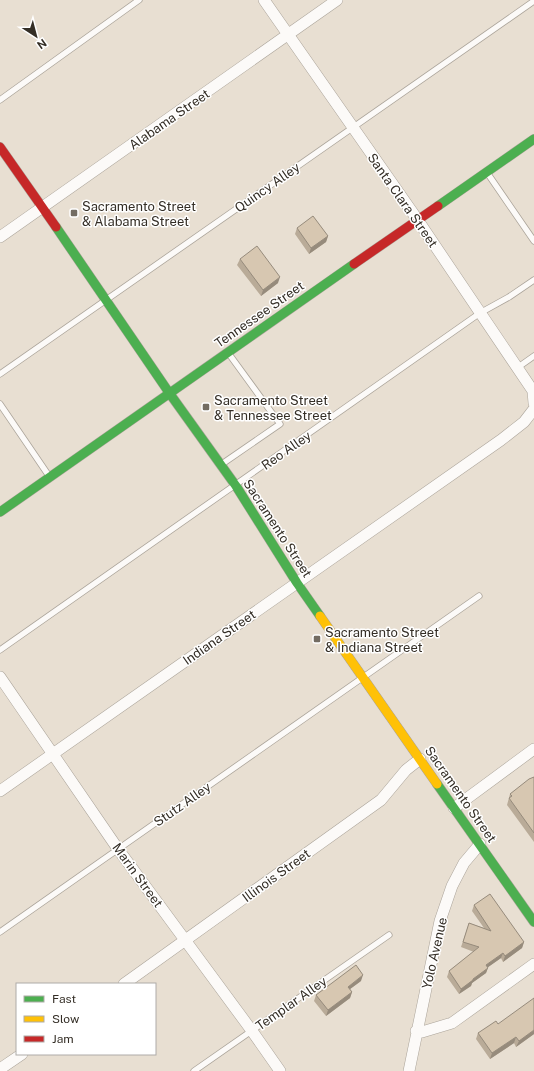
<svg xmlns="http://www.w3.org/2000/svg" width="534" height="1071" viewBox="0 0 534 1071" font-family="'Public Sans',sans-serif">
	<style>
		.lines { fill: none; stroke-linecap: round; stroke-linejoin: round }
		.lane-casing { stroke: #aba49a; stroke-width: 7 }
		.street-casing { stroke: #aba49a; stroke-width: 12 }
		.fast-casing { stroke: #aba49a; stroke-width: 10 }
		.slow-casing { stroke: #aba49a; stroke-width: 10 }
		.jam-casing { stroke: #aba49a; stroke-width: 10 }
		.lane { stroke: #fcfaf8; stroke-width: 5.5 }
		.street { stroke: #fcfaf8; stroke-width: 11 }
		.fast { stroke: #4caf50; stroke-width: 9 }
		.slow { stroke: #ffc107; stroke-width: 9 }
		.jam { stroke: #c62828; stroke-width: 9 }
		.wall { fill: #b9ab98 }
		.shaded-wall { fill: #968b7c }
		.building { fill: #d7c7b1; stroke: #968b7c }
		.poi-dot { fill: #736c62; stroke: #fff; stroke-width: 1.5 }
		.labels { text-anchor: middle; stroke-width: 3; stroke-linejoin: round; paint-order: stroke }
		.street-label { font-size: 13px; fill: #342e26; stroke: #fff }
		.poi-label { font-size: 13px; fill: #342e26; stroke: #fff; text-anchor: start }
	</style>
	<rect width="100%" height="100%" fill="#e8dfd2"/>
	<g class="lines">
		<defs>
			<path id="lane" d="M0 100 139 0
				M488 174 534 241
				M517 368 534 356
				M0 374 534 1
				M0 404 49 476
				M222 464 280 424 229 354
				M0 650 480 313 509 297 534 280
				M0 932 479 596
				M194 1071 389 935"/>
			<path id="street" d="M264 0 417 219 533 391 534 403
				M0 237 337 0
				M0 677 118 849 252 1031 280 1071
				M0 791 501 440 524 422 534 409
				M454 808 534 749
				M124 984 381 800 406 770 420 759
				M416 1031 422 1032 452 1023 534 964
				M0 1069 22 1054
				M409 1071 440 921 452 886 464 863 480 844"/>
			<path id="fast" d="M438 206 534 139
				M56 227 170 394 236 486 297 583 320 616
				M0 512 354 264
				M437 784 534 922"/>
			<path id="slow" d="M320 616 437 784"/>
			<path id="jam" d="M0 147 56 227
				M354 264 438 206"/>
		</defs>
		<use href="#lane" class="lane-casing"/>
		<use href="#street" class="street-casing"/>
		<use href="#fast" class="fast-casing"/>
		<use href="#slow" class="slow-casing"/>
		<use href="#jam" class="jam-casing"/>
		<use href="#lane" class="lane"/>
		<use href="#street" class="street"/>
		<use href="#fast" class="fast"/>
		<use href="#slow" class="slow"/>
		<use href="#jam" class="jam"/>
	</g>
	<path class="wall" d="M297 228 328 236 326 242 309 254 295 234Z
		M240 259 278 283 261 296 237 265Z
		M534 777V842L507 805 510 794Z
		M474 905 524 942 522 948 503 962 501 958 488 967 486 973 472 983 471 986 459 994 447 977 449 971 474 952 461 947 469 923 484 928 472 911Z
		M361 981 350 989 352 992 350 998 326 1016 314 1001 316 995Z
		M498 1024 534 1034 516 1047 514 1043 490 1059 476 1039 478 1033Z"/>
	<path class="shaded-wall" d="M328 236 326 242 309 254 311 248Z
		M280 277 278 283 261 296 263 290Z
		M524 942 522 948 503 962 505 956Z
		M503 953 501 958 484 970 486 965Z
		M488 968 486 973 472 983 471 986 459 994 461 989 473 979Z
		M363 975 361 981 346 992 348 987Z
		M352 992 350 998 326 1016 328 1010Z
		M534 1030V1034L516 1047 519 1041Z
		M516 1037 514 1043 490 1059 492 1053Z"/>
	<path class="building" d="M313 216 328 236 311 248 297 228Z
		M257 246 280 277 263 290 240 259Z
		M534 777V833L509 798 512 796 510 794 529 779Z
		M490 894 524 942 505 956 503 953 486 965 488 968 473 979V980L461 989 449 971 479 947 463 942 469 923 491 931 474 905Z
		M356 965 363 975 348 987 352 992 328 1010 316 995Z
		M534 998V1030L519 1041 516 1037 492 1053 478 1033 496 1021 498 1024Z"/>
	<g class="poi-dot">
		<rect x="70" y="209" width="8" height="8" rx="2"/>
		<rect x="202" y="403" width="8" height="8" rx="2"/>
		<rect x="313" y="635" width="8" height="8" rx="2"/>
	</g>
	<g class="labels">
		<g class="street-label">
			<text transform="translate(169 119) rotate(-35)" y="5">Alabama Street</text>
			<text transform="translate(267 187) rotate(-35)" y="5">Quincy Alley</text>
			<text transform="translate(403 200) rotate(55)" y="5">Santa Clara Street</text>
			<text transform="translate(259 314) rotate(-35)" y="5">Tennessee Street</text>
			<text transform="translate(286 450) rotate(-35)" y="5">Reo Alley</text>
			<text transform="translate(278 528) rotate(57)" y="5">Sacramento Street</text>
			<text transform="translate(219 637) rotate(-35)" y="5">Indiana Street</text>
			<text transform="translate(461 794) rotate(55)" y="5">Sacramento Street</text>
			<text transform="translate(182 804) rotate(-35)" y="5">Stutz Alley</text>
			<text transform="translate(138 875) rotate(54)" y="5">Marin Street</text>
			<text transform="translate(276 875) rotate(-36)" y="5">Illinois Street</text>
			<text transform="translate(434 953) rotate(-77)" y="5">Yolo Avenue</text>
			<text transform="translate(291 1003) rotate(-35)" y="5">Templar Alley</text>
		</g>
		<g class="poi-label">
			<text x="82" y="211">Sacramento Street<tspan x="82" dy="15">&amp; Alabama Street</tspan></text>
			<text x="214" y="405">Sacramento Street<tspan x="214" dy="15">&amp; Tennessee Street</tspan></text>
			<text x="325" y="637">Sacramento Street<tspan x="325" dy="15">&amp; Indiana Street</tspan></text>
		</g>
	</g>
	<rect x="16" y="983" width="140" height="72" fill="#ffffff" stroke="#aeaba8"/>
	<rect x="24" y="996" width="20" height="6" fill="#4caf50" stroke="#aeaba8"/>
	<text x="52" y="1003" font-size="12" fill="#342e26">Fast</text>
	<rect x="24" y="1016" width="20" height="6" fill="#ffc107" stroke="#aeaba8"/>
	<text x="52" y="1023" font-size="12" fill="#342e26">Slow</text>
	<rect x="24" y="1036" width="20" height="6" fill="#c62828" stroke="#aeaba8"/>
	<text x="52" y="1043" font-size="12" fill="#342e26">Jam</text>
	<g transform="translate(36 36) rotate(144)" stroke="#ffffff" stroke-width="3" paint-order="stroke">
	<path d="M0-3L7 15L0 10L-7 15Z" fill="#342e26"/>
	<text y="-6" font-size="11" font-weight="bold" text-anchor="middle" fill="#342e26">N</text>
	</g>
</svg>
